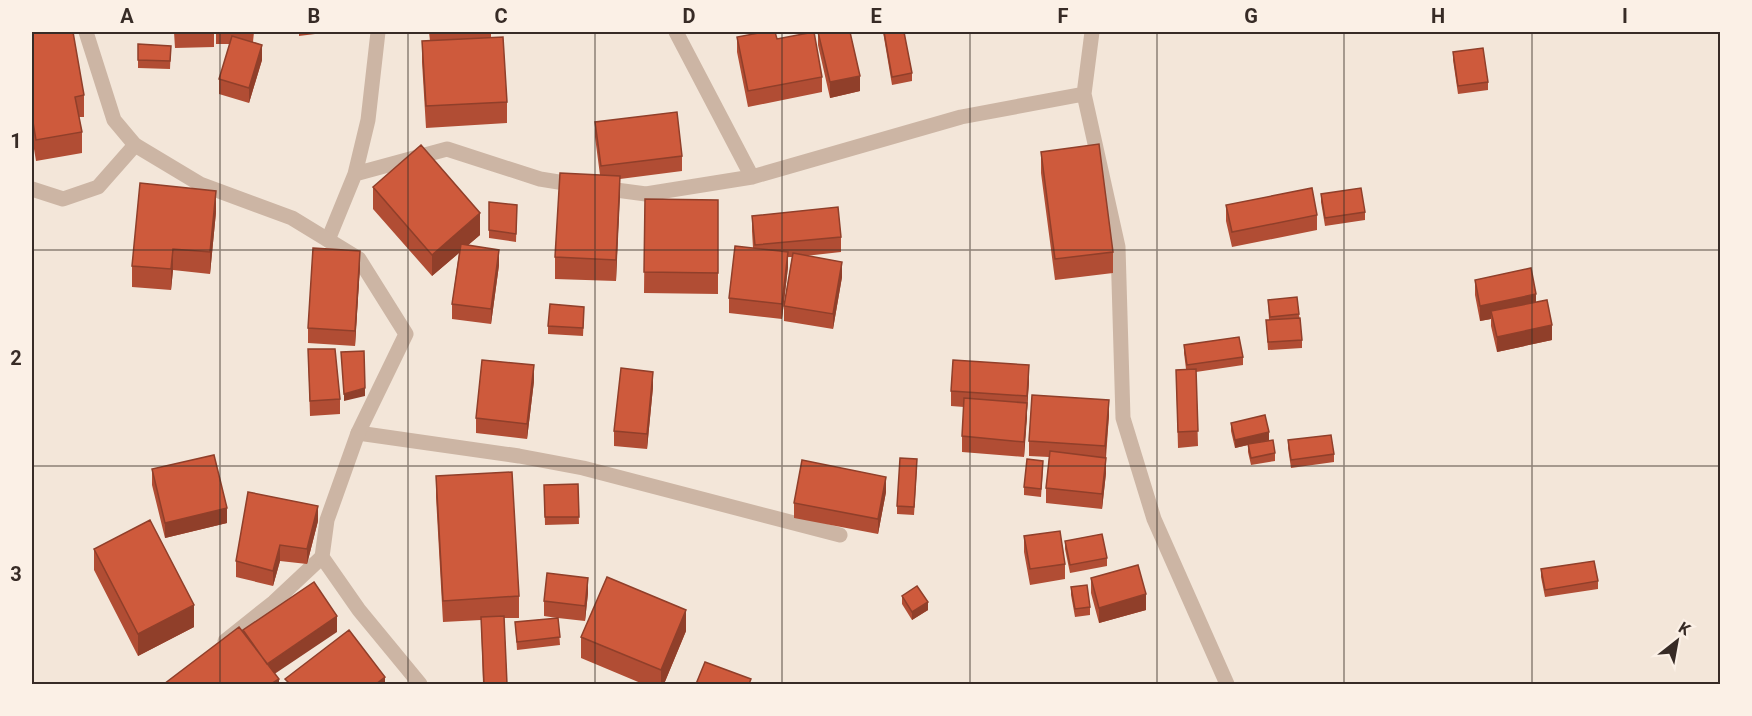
<svg xmlns="http://www.w3.org/2000/svg" width="1752" height="716" viewBox="0 0 1752 716" font-family="Roboto,sans-serif">
	<style>
		.lines { fill: none; stroke-linecap: round; stroke-linejoin: round }
		.minor { stroke: #ccb5a4; stroke-width: 15 }
		.tertiary { stroke: #ccb5a4; stroke-width: 15 }
		.wall { fill: #b14d34 }
		.shaded-wall { fill: #903f2a }
		.building { fill: #ce5a3c; stroke: #903f2a; stroke-width: 1.5 }
		.grid { fill: none; stroke: #372b26; stroke-width: 1.5; stroke-opacity: 0.55 }
		.neatline { fill: none; stroke: #372b26; stroke-width: 2 }
		.grid-label { font-size: 20px; text-anchor: middle; font-weight: bold; fill: #372b26 }
	</style>
	<rect width="100%" height="100%" fill="#f3e6d9"/>
	<g class="lines">
		<path class="minor" d="M676 32 752 177
			M1092 32 1084 94 1118 247 1123 418 1154 519 1227 684
			M355 174 447 149 540 179 577 185
			M601 188 646 194 752 177 961 117 1084 94
			M32 189 63 199 98 187 135 145
			M328 240 355 174 368 120 378 32
			M358 433 519 456 583 468 840 535
			M225 641 274 602 322 557"/>
		<path class="tertiary" d="M86 32 114 120 135 145 200 184 292 218 359 259 406 334 358 433 327 520 322 557 359 610 420 684"/>
	</g>
	<path class="wall" d="M32 32 84 95V117H79L82 132V153L36 161 32 137Z
		M174 32H214V47L175 48Z
		M216 32H254L253 42 262 60 249 103 219 94V79L230 44H216Z
		M299 32H331L299 36Z
		M429 32H491V38L507 102V123L426 128 422 62V41H430Z
		M818 32 860 91 830 98 818 45Z
		M883 32H904L912 73V81L892 85Z
		M737 37 777 39 822 77V92L748 107 737 52Z
		M138 44 171 46 170 69 138 68Z
		M1453 52 1488 82V90L1458 94 1453 60Z
		M595 122 682 156V171L620 179 616 281 555 279V257L600 175 595 137Z
		M1041 152 1113 252V273L1055 280 1041 173Z
		M373 187 480 235 468 245 499 265 491 324 452 319V304L459 253 432 276 373 209Z
		M1321 194 1365 212V220L1325 226 1321 202Z
		M645 199 718 200V294L644 293Z
		M489 202 517 205 516 242 489 238Z
		M1226 205 1317 215V230L1232 247 1226 221Z
		M216 212 210 274 173 270 171 290 132 287V266Z
		M752 216 841 237V252L805 256 842 277 833 329 784 321V306L792 257H788V267L782 319 729 313V298L753 248 752 231Z
		M360 266 355 346 308 343V328Z
		M1475 280 1536 302 1552 340 1497 352 1491 326V319L1480 321 1475 295Z
		M1268 300 1299 314 1302 340V348L1268 350 1266 320H1269Z
		M584 315 583 336 548 334V326Z
		M1184 345 1243 357V365L1196 372 1198 446 1178 448 1176 370 1186 369 1184 353Z
		M308 349 340 399V414L310 416Z
		M1029 380 1024 457 962 452V436L964 407 951 406V391Z
		M534 381 527 439 476 433V418Z
		M653 387 647 449 614 446V431Z
		M1109 415 1106 458V473L1102 509 1046 503V488L1049 457 1029 456V441Z
		M1231 423 1269 440 1275 453V461L1251 465 1248 452V445L1235 448 1231 431Z
		M1288 440 1334 454V462L1291 468 1288 448Z
		M917 467 914 515 897 514V506Z
		M1043 468 1041 497 1024 495V487Z
		M152 469 227 523 165 538 152 485Z
		M436 476 519 596V618H504L507 684H483L481 620 443 622 436 497Z
		M578 484 579 524 545 525 544 485Z
		M886 492 878 534 794 518V503Z
		M318 521 307 564 280 561 273 586 236 577V561Z
		M1024 536 1065 564V579L1030 585 1024 552Z
		M1065 541 1107 558V566L1070 573 1065 549Z
		M94 549 194 627 138 656 94 570Z
		M1541 569 1598 581V589L1545 597 1541 577Z
		M1091 578 1146 610 1099 623 1091 593Z
		M1071 587 1090 607V615L1075 617 1071 595Z
		M588 593 585 621 558 618 560 645 517 650 515 622 557 618 544 616V601Z
		M902 596 928 610 912 620 902 604Z
		M686 631 664 684H643L581 658V637Z"/>
	<path class="shaded-wall" d="M262 45V60L249 103V88Z
		M860 76V91L830 98V82Z
		M620 176V197L616 281V260Z
		M216 191V212L210 274V252Z
		M480 213V235L432 276V255Z
		M173 249V270L171 290V269Z
		M499 250V265L491 324V309Z
		M360 251V266L355 346V331Z
		M788 252V267L782 319V304Z
		M842 262V277L833 329V314Z
		M1536 294V309L1491 311V319L1480 321V306Z
		M1552 325V340L1497 352V337Z
		M534 365V381L527 439V424Z
		M1029 365V380L1027 411V396Z
		M653 372V387L647 449V434Z
		M365 388V396L344 401V394Z
		M1109 400V415L1105 461V446Z
		M1027 403V418L1024 457V442Z
		M1269 432V440L1235 448V440Z
		M1106 458V473L1102 509V494Z
		M886 477V492L878 534V519Z
		M318 506V521L307 564V549Z
		M227 508V523L165 538V523Z
		M280 545V561L273 586V571Z
		M588 578V593L585 621V606Z
		M1146 594V610L1099 623V608Z
		M928 602V610L912 620V612Z
		M194 605V627L138 656V634Z
		M686 610V631L664 684H661V670Z
		M337 616V632L267 679V664Z
		M385 677V684H376Z
		M279 679V684H271Z"/>
	<path class="building" d="M32 32H73L84 95 75 97 82 132 36 140 32 116Z
		M174 32H214L175 33Z
		M764 32H775L777 39 814 32 822 77 748 91 737 37Z
		M818 32H850L860 76 830 82Z
		M884 32H904L912 73 892 77Z
		M232 36 262 45 249 88 219 79Z
		M503 37 507 102 426 106 422 41Z
		M138 44 171 46 170 61 138 60Z
		M1483 48 1488 82 1458 86 1453 52Z
		M677 112 682 156 601 166 595 122Z
		M1099 144 1113 252 1055 259 1041 152Z
		M421 145 480 213 432 255 373 187Z
		M560 173 620 176 616 260 555 257Z
		M140 183 216 191 210 252 173 249 171 269 132 266Z
		M1312 188 1317 215 1232 232 1226 205Z
		M1361 188 1365 212 1325 218 1321 194Z
		M645 199 718 200V273L644 272Z
		M489 202 517 205 516 234 489 230Z
		M838 207 841 237 755 245 752 216Z
		M461 244 499 250 491 309 452 304Z
		M735 246 788 252 782 304 729 298Z
		M313 248 360 251 355 331 308 328Z
		M793 253 842 262 833 314 784 306Z
		M1531 268 1536 294 1480 306 1475 280Z
		M1297 297 1299 314 1270 317 1268 300Z
		M1547 300 1552 325 1497 337 1491 311Z
		M550 304 584 307 583 328 548 326Z
		M1300 318 1302 340 1268 342 1266 320Z
		M1239 337 1243 357 1187 365 1184 345Z
		M308 349H335L340 399 310 401Z
		M364 351 365 388 344 394 341 352Z
		M482 360 534 365 527 424 476 418Z
		M953 360 1029 365 1027 396 951 391Z
		M621 368 653 372 647 434 614 431Z
		M1196 369 1198 431 1178 432 1176 370Z
		M1032 395 1109 400 1105 446 1029 441Z
		M964 398 1027 403 1024 442 962 436Z
		M1265 415 1269 432 1235 440 1231 423Z
		M1331 435 1334 454 1291 460 1288 440Z
		M1273 440 1275 453 1251 458 1248 444Z
		M1050 451 1106 458 1102 494 1046 488Z
		M214 455 227 508 165 523 152 469Z
		M900 458 917 459 914 507 897 506Z
		M1027 459 1043 461 1041 489 1024 487Z
		M802 460 886 477 878 519 794 503Z
		M512 472 519 596 443 601 436 476Z
		M578 484 579 517H545L544 485Z
		M248 492 318 506 307 549 280 545 273 571 236 561Z
		M150 520 194 605 138 634 94 549Z
		M1060 531 1065 564 1030 569 1024 536Z
		M1102 534 1107 558 1070 565 1065 541Z
		M1594 561 1598 581 1545 590 1541 569Z
		M1138 565 1146 594 1099 608 1091 578Z
		M547 573 588 578 585 606 544 601Z
		M607 577 686 610 661 670 581 637Z
		M314 582 337 616 267 664 243 630Z
		M1087 585 1090 607 1075 609 1071 587Z
		M917 586 928 602 912 612 902 596Z
		M504 616 507 684H484L481 617Z
		M558 618 560 637 517 642 515 622Z
		M239 627 279 679 271 684H164Z
		M349 630 385 677 376 684H290L285 679Z
		M705 662 751 679 749 684H696Z"/>
	<path class="grid" d="M220 32V684M408 32V684M595 32V684M782 32V684M970 32V684M1157 32V684M1344 32V684M1532 32V684M32 250H1720M32 466H1720"/>
	<rect width="1752" height="716" fill="none" stroke="#fbf0e6" stroke-width="66"/>
	<g transform="translate(1677 641) rotate(31)" stroke="#fbf0e6" stroke-width="4.5" paint-order="stroke">
	<path d="M0-4.5L10 22L0 15L-10 22Z" fill="#372b26"/>
	<text y="-9" font-size="16" font-weight="bold" text-anchor="middle" fill="#372b26">K</text>
	</g>
	<rect x="33" y="33" width="1686" height="650" class="neatline"/>
	<g class="grid-label">
		<text x="127" y="23">A</text>
		<text x="314" y="23">B</text>
		<text x="501" y="23">C</text>
		<text x="689" y="23">D</text>
		<text x="876" y="23">E</text>
		<text x="1063" y="23">F</text>
		<text x="1251" y="23">G</text>
		<text x="1438" y="23">H</text>
		<text x="1625" y="23">I</text>
		<text x="16" y="148">1</text>
		<text x="16" y="365">2</text>
		<text x="16" y="581">3</text>
	</g>
</svg>
